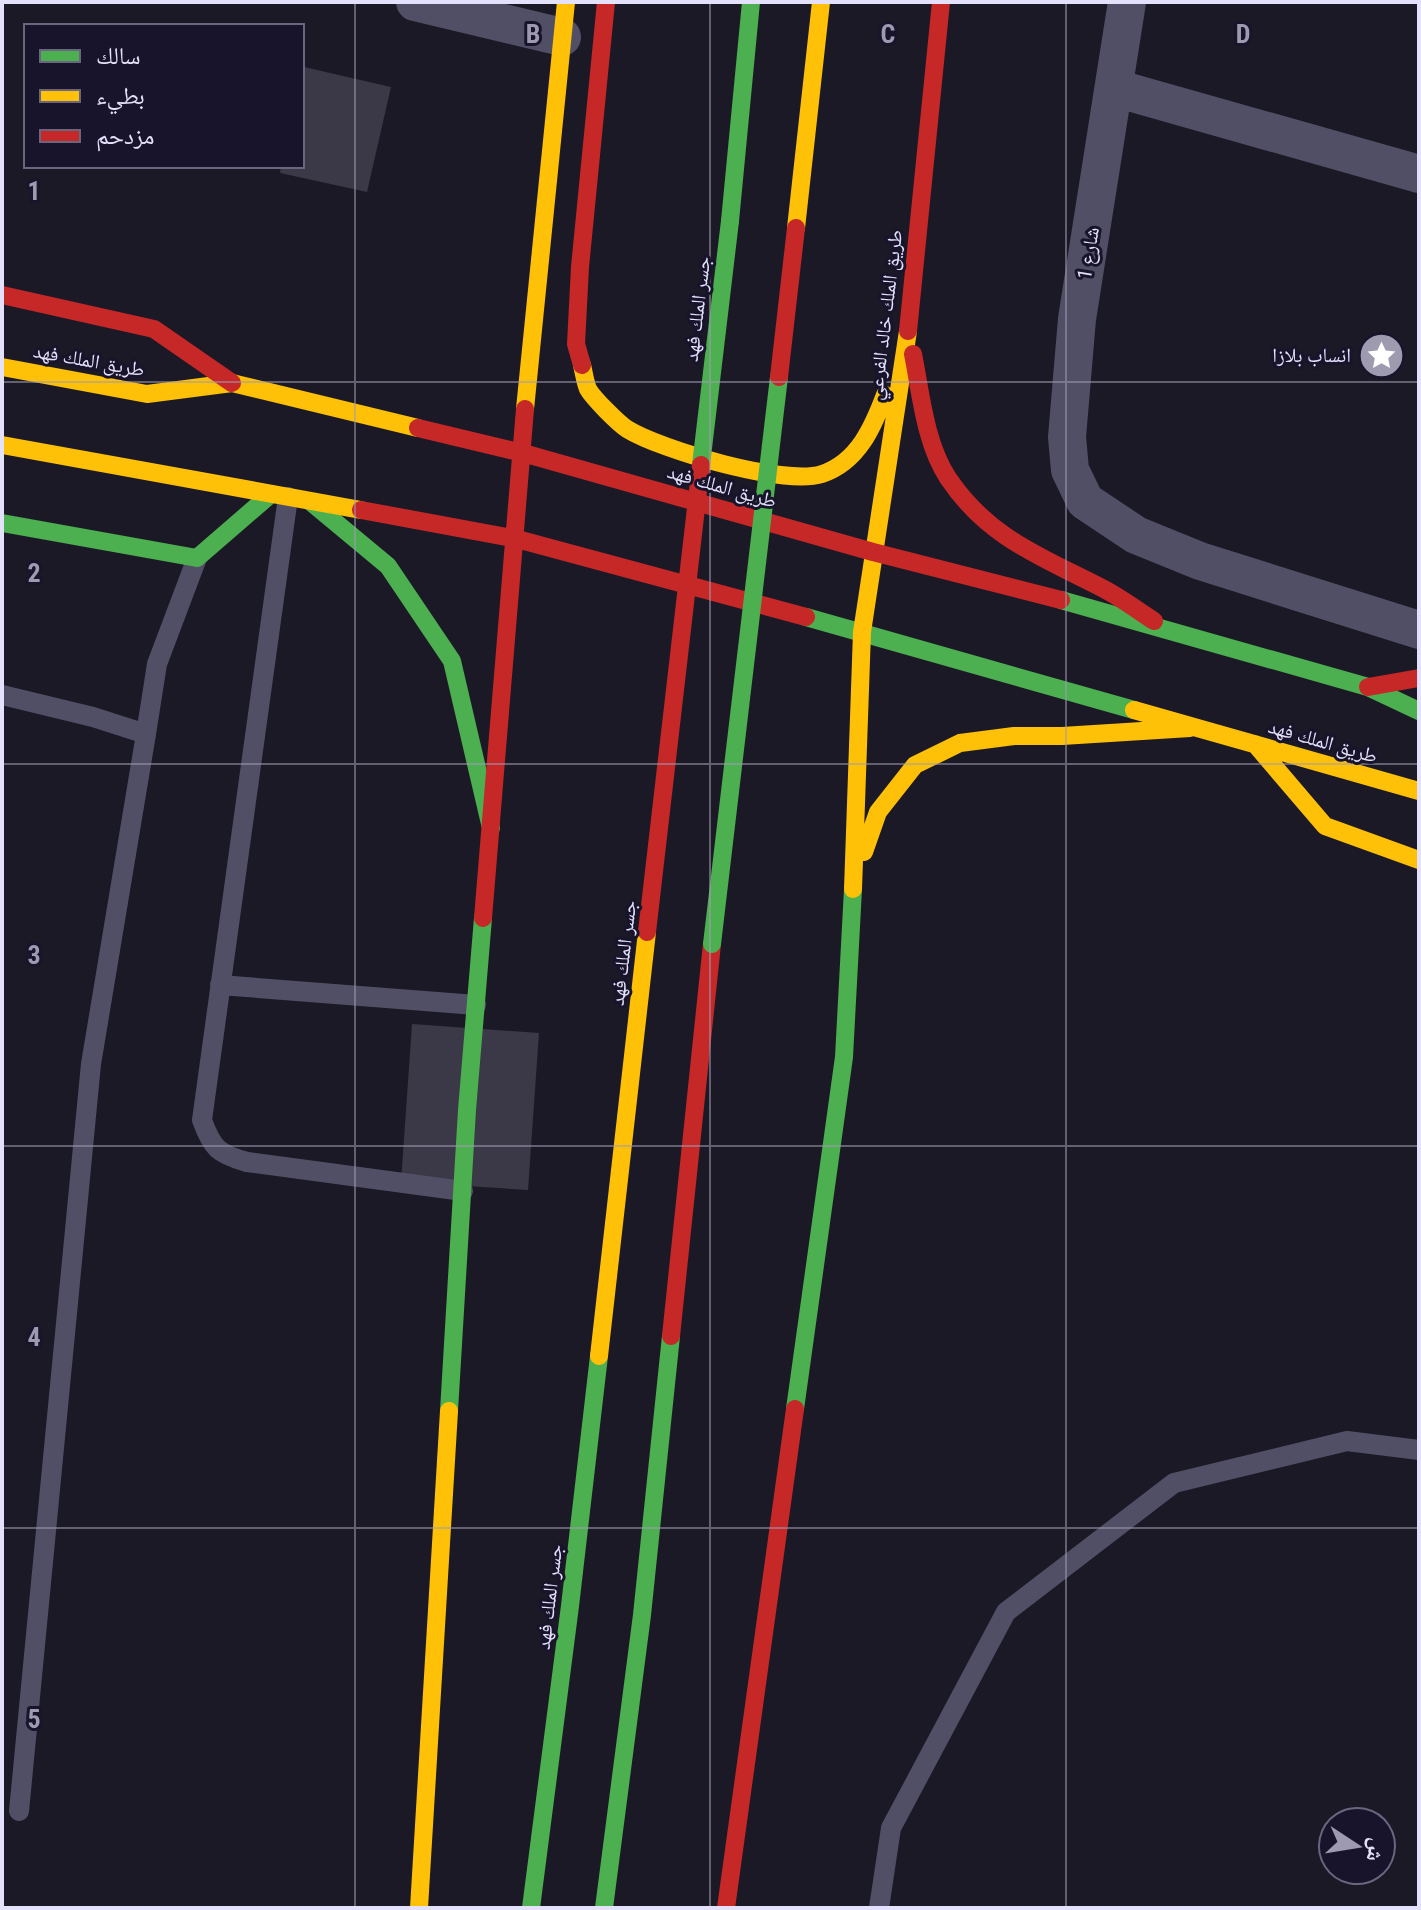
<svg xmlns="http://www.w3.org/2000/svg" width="1421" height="1910" viewBox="0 0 1421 1910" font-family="'Roboto Condensed','Noto Naskh Arabic',sans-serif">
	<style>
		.building { fill: #3b3847 }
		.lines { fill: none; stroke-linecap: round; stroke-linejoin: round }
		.lane { stroke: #514f65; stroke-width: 20 }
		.street { stroke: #514f65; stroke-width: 38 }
		.fast { stroke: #4caf50; stroke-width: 18 }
		.slow { stroke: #ffc107; stroke-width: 18 }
		.jam { stroke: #c62828; stroke-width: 18 }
		.fast-bridge { stroke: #4caf50; stroke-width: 18 }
		.jam-bridge { stroke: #c62828; stroke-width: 18 }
		.grid { fill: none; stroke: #9e9bb1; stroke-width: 2; stroke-opacity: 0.55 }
		.labels { text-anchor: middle; stroke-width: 6; stroke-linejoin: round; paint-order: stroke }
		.street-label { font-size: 20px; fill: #e4e1fc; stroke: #18142b }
		.poi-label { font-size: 20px; fill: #e4e1fc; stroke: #18142b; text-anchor: end }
		.grid-label { font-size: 26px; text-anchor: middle; font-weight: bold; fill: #9e9bb1; stroke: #18142b; stroke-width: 6; stroke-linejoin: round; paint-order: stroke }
	</style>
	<rect width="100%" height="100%" fill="#1c1926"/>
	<path class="building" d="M304 67 391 87 367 192 280 173 281 166H302Z
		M412 1024 539 1033 528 1190 401 1182Z"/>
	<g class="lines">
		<path class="lane" d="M288 497 202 1120C212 1148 218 1154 247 1162L463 1191
			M2 695 93 717 146 734 157 664 197 558
			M220 985 476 1005
			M19 1811 91 1064 146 734
			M879 1908 891 1828 1006 1612 1174 1483 1347 1441 1419 1450"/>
		<path class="street" d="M415 2 562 37
			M1127 2 1077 319 1067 437 1070 470 1085 501 1136 535 1200 561 1419 630
			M1115 88 1419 174"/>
		<path class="fast" d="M730 221 751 2
			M311 502 388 566 452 661 491 828
			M2 523 197 558 271 494
			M1061 600 1368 687 1419 711
			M806 617 1134 710
			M795 1409 844 1057 853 889
			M449 1411 467 1110 483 918
			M531 1908 570 1606 599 1356
			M604 1908 642 1615 671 1336"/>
		<path class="slow" d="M796 228 821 2
			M582 365C584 373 585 382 588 389 593 398 618 423 627 429 661 450 784 486 822 474 858 462 873 427 885 395
			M2 367 147 394 232 383 418 428
			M525 409 566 2
			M2 445 361 510
			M1134 710 1419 791
			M1255 744 1325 826 1419 860
			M864 852 878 812 915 765 960 743 1014 736H1062L1190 728
			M853 889 862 632 908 331
			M599 1356 647 932
			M419 1908 449 1411"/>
		<path class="jam" d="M2 295 154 329 232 383
			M908 331 941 2
			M913 354C921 394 925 443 948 478 988 538 1042 557 1102 588 1120 597 1137 610 1154 621
			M582 365 576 344 580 267 606 2
			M418 428 523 453 873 552 1061 600
			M361 510 517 539 806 617
			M1368 687 1419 678
			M483 918 525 409
			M671 1336 712 944
			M726 1908 795 1409"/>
		<path class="fast-bridge" d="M701 465 730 221
			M712 944 779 377"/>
		<path class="jam-bridge" d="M779 377 796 228
			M647 932 701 465"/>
	</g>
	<path class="grid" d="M355 2V1908M710 2V1908M1066 2V1908M2 382H1419M2 764H1419M2 1146H1419M2 1528H1419"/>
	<defs>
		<symbol id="sight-disc" viewBox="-11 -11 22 22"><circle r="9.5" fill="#9e9bb1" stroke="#18142b"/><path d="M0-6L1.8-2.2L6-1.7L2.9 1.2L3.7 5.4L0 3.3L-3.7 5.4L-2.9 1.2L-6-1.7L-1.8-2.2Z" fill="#fff"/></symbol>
	</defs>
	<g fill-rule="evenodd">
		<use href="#sight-disc" x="1356" y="330" width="51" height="51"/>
	</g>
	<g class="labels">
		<g class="street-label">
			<text transform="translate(1088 253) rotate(-81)" y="7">شارع 1</text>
			<text transform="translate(697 309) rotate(-83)" y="7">جسر الملك فهد</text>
			<text transform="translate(885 315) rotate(-83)" y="7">طريق الملك خالد الفرعي</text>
			<text transform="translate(89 360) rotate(10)" y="7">طريق الملك فهد</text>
			<text transform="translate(722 486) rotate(16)" y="7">طريق الملك فهد</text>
			<text transform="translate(1323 741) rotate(16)" y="7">طريق الملك فهد</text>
			<text transform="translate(623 953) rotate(-83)" y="7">جسر الملك فهد</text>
			<text transform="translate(549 1597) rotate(-83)" y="7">جسر الملك فهد</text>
		</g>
		<g class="poi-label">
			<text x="1351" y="362">انساب بلازا</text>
		</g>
	</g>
	<g class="grid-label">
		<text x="533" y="43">B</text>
		<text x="888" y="43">C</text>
		<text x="1243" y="43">D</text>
		<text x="34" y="200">1</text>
		<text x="34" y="582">2</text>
		<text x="34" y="964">3</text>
		<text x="34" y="1346">4</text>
		<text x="34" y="1728">5</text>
	</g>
	<rect width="1421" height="1910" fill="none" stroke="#e4e1fc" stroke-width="8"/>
	<rect x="24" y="24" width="280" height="144" fill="#18142b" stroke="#6a667f" stroke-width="2"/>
	<rect x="40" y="50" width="40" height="12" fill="#4caf50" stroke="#6a667f" stroke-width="2"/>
	<text x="96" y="64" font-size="24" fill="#e4e1fc">سالك</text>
	<rect x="40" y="90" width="40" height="12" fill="#ffc107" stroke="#6a667f" stroke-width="2"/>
	<text x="96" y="104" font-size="24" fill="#e4e1fc">بطيء</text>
	<rect x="40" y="130" width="40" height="12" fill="#c62828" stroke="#6a667f" stroke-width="2"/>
	<text x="96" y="144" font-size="24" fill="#e4e1fc">مزدحم</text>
	<g transform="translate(1357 1846) rotate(102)"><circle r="38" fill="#18142b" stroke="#6a667f" stroke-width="2"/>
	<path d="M0-6L14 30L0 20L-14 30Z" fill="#9e9bb1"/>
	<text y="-12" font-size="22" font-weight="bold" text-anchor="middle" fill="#e4e1fc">ش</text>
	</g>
</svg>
